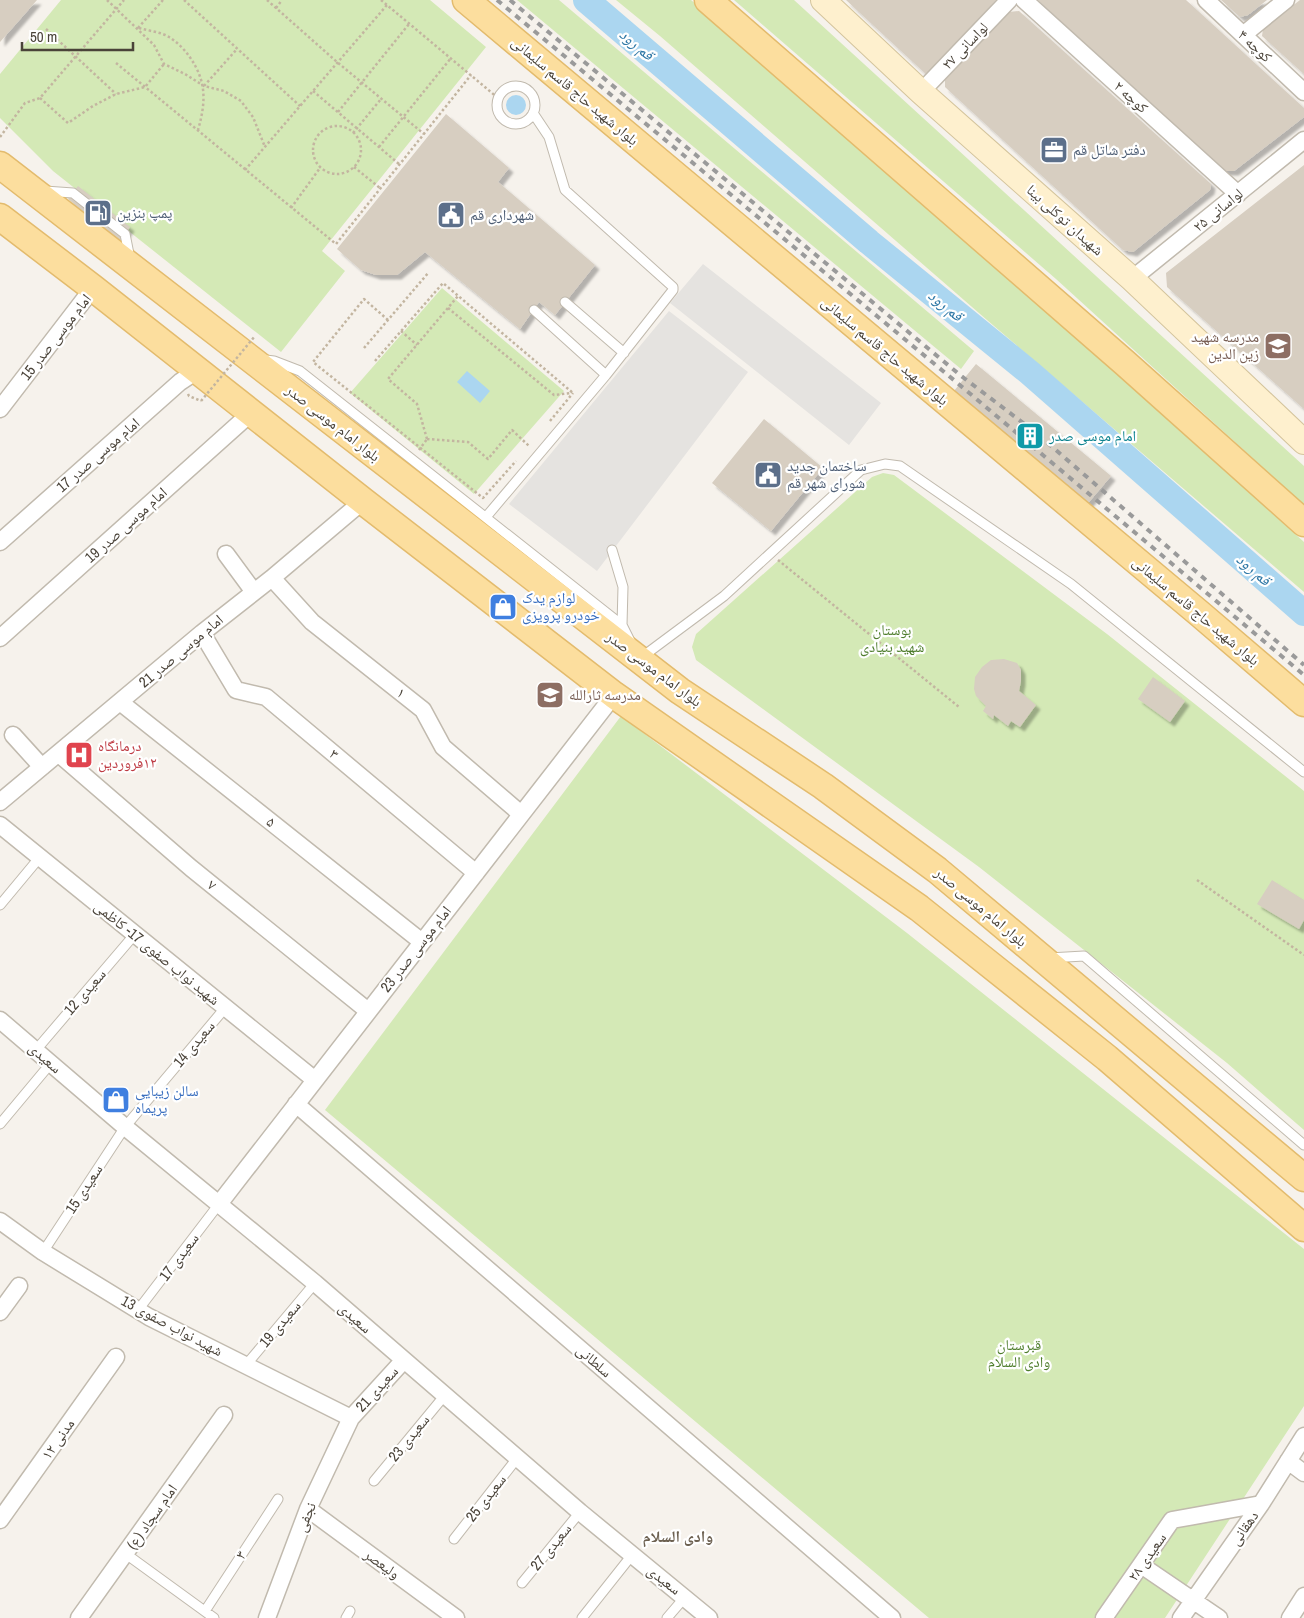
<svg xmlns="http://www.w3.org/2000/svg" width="1304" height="1618" viewBox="0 0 1304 1618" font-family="'Archivo Narrow','Noto Naskh Arabic',sans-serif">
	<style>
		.green { fill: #d4e9b6 }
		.parking { fill: #e5e3e0 }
		.water { fill: #abd6f0 }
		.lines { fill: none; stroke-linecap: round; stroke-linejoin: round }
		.river { stroke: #abd6f0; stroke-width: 26 }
		.building { fill: #d7cec1; filter: url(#shadow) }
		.lane-casing { stroke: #c1baae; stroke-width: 11 }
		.street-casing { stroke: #c1baae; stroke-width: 19 }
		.secondary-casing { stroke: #d4c49c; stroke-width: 26 }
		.primary-casing { stroke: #e3bb6d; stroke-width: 29 }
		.path { stroke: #c3b5a0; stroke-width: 2.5; stroke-dasharray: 2.5 2.5; stroke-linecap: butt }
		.lane { stroke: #fff; stroke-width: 9 }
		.street { stroke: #fff; stroke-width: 16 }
		.secondary { stroke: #fef0ce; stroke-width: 24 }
		.primary { stroke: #fcde9e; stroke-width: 26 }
		.rail { stroke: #9a9a9a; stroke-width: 4; stroke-dasharray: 6 6; stroke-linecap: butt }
		.path-bridge { stroke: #c3b5a0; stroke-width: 2.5; stroke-dasharray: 2.5 2.5; stroke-linecap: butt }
		.labels { text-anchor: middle; stroke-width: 4.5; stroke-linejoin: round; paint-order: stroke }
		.street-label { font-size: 15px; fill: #4a4339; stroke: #fff }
		.service-label { font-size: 15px; fill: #4e5e75; stroke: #fff; text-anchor: start }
		.education-label { font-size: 15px; fill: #785e54; stroke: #fff; text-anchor: end }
		.culture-label { font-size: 15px; fill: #0d838f; stroke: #fff; text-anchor: start }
		.shop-label { font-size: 15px; fill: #366cbe; stroke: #fff; text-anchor: start }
		.park-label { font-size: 15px; fill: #4e7d2c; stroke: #fff }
		.health-label { font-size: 15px; fill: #be3a42; stroke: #fff; text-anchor: start }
		.water-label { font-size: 16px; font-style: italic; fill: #2f78a6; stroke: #fff }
		.neighbourhood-label { font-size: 16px; font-weight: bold; fill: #6d6151; stroke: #fff }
	</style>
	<defs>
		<filter id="shadow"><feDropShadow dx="4.5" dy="4.5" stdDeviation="1" flood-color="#0004"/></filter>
	</defs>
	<rect width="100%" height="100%" fill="#f6f2ec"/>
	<path class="green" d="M61 0H430L486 47 322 251 345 271 281 352 53 171 0 118V74Z
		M517 0H559L974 351 961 369Z
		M616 0H691L1049 312 1304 542V592L987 320 660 36Z
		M734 0H794L1304 466V505L1056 279Z
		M442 288 564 391 474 494 350 393Z
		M883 473 894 475 1107 634 1304 791V1130L1227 1063 979 867 696 660 692 647 696 634 872 477Z
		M621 716 907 933 1304 1249V1406L1165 1618H929L325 1110Z"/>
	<path class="parking" d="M703 264 881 403 849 445 670 303Z
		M669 311 748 372 597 571 509 504Z"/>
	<path class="water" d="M506 105a10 10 0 1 1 20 0a10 10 0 1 1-20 0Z
		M467 371 490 391 480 403 457 382Z"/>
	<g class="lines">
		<path class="river" d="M586 0 869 242 1030 373 1304 613"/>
	</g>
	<path class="building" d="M0 0H37L0 42Z
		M846 0H996L927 75Z
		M1038 0H1186L1304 108V117L1234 171H1224Z
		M1221 0H1267L1248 15 1240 17Z
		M1300 0H1304V74L1262 36 1263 29Z
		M1019 11 1211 184 1210 190 1133 252 1123 250 945 87V80L1009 12Z
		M446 114 509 168 498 182 595 265 555 315 539 302 520 329 425 252 397 275H376L361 270 337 249Z
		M1304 165V409L1167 287 1166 273Z
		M78 186 130 227 120 241 68 199Z
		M976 364 1111 476 1083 509 949 397Z
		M764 419 823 468 771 531 712 483Z
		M1004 659 1017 663 1021 670V681L1019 691 1036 705 1020 727 1011 721 1008 726 994 715 993 719 983 711 986 706 976 696 974 689 975 677 982 667 991 660Z
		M1153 677 1185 701 1170 722 1138 699Z
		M1272 880 1304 900V920L1299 929 1257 904Z"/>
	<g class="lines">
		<defs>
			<path id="lane" d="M497 105a19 19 0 1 1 38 0a19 19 0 1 1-38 0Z
				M45 191 73 193 125 234 130 259
				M565 302 624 353
				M534 310 606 375
				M266 360 274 361 300 371 622 625 631 643
				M486 517 606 375 673 290V287L565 190 549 137 533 113
				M612 550 623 587 622 625
				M642 657 724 596 861 470 885 464 900 466 1071 584 1304 772
				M0 905 40 857
				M1049 958 1084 956 1304 1145
				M36 1050 135 934
				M0 1124 51 1063
				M43 1252 125 1127 225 1008
				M138 1310 219 1204
				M246 1365 315 1283
				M374 1481 445 1395
				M454 1539 518 1457
				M126 1554 214 1618
				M522 1583 580 1512
				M205 1611 278 1499
				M346 1618 350 1611
				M582 1618 632 1555
				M667 1618 685 1597"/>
			<path id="street" d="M1024 0 1238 194
				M1206 0 1304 92
				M1243 35 1286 0
				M921 92 1009 0
				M1132 279 1304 140
				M0 409 93 288
				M0 542 180 382 198 370
				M226 554 254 592
				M272 578 312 622 423 710 443 747 521 814
				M202 633 236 690 266 697 476 873
				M0 638 252 412
				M120 702 422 942
				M13 735 42 767
				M59 754 191 868 368 1011
				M0 802 202 633 272 578 363 501
				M0 825 315 1080
				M0 1020 125 1127 315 1283 580 1512 709 1618
				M296 1104 892 1618
				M219 1204 614 695
				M0 1221 43 1252 149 1317 351 1418
				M0 1312 19 1286
				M1288 1461 1304 1473
				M308 1509 456 1618
				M0 1520 116 1357
				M1141 1565 1219 1618
				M79 1618 224 1415
				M267 1618 308 1509 351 1418 404 1360
				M1104 1618 1172 1520 1261 1504
				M1181 1618 1261 1504 1304 1436
				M1290 1618 1304 1596"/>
			<path id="secondary" d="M823 0 921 92 1132 279 1304 442"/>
			<path id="primary" d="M466 0 1200 614 1304 703
				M708 0 1125 363 1304 523
				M0 165 680 691 823 786 937 870 1304 1178
				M0 217 93 288 363 501 614 695 919 908 1107 1058 1304 1228"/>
		</defs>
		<use href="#lane" class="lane-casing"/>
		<use href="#street" class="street-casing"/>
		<use href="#secondary" class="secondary-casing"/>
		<use href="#primary" class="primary-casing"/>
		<path class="path" d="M107 0 154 45 164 64 185 74 204 86 224 91 241 101 253 117 265 147
			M184 0 300 106
			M267 0 337 62 424 134
			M381 0 498 98
			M276 8 282 0
			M138 28 163 0
			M139 28C149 31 161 32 169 37 177 42 184 49 189 56 207 81 206 102 198 130
			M46 29 116 94
			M116 63 336 244 471 75
			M204 86 237 49
			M313 91 399 164
			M40 98 68 123 93 106 116 94 145 87 164 64
			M338 112 409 24
			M313 150a24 24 0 1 1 48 0a24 24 0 1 1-48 0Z
			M353 133 381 99
			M0 137 25 103 40 98 124 0
			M379 147 451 58
			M354 167 380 188
			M245 170 387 5
			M291 208 320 168
			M448 308 554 395 571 393
			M388 320 364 299 313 362 483 498 516 461
			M401 331 417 345
			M364 348 429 272
			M375 361 443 283 573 393
			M188 394 189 396 201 401
			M550 421 573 393
			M427 439 417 404 388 379 458 296
			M427 439 468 442 488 459 512 430 529 446
			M419 450 427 439
			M778 560 959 707
			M1197 880 1304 955"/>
		<use href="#lane" class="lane"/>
		<use href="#street" class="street"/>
		<use href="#secondary" class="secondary"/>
		<use href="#primary" class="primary"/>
		<path class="rail" d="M497 0 955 381 1304 675
			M510 0 960 375 1035 432 1304 665"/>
		<path class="path-bridge" d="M201 401 255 336"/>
	</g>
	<defs>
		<symbol id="office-square" viewBox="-11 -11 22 22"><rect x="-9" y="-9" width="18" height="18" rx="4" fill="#5c6f8a" stroke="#fff"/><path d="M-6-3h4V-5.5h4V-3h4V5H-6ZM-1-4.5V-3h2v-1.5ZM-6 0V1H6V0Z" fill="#fff"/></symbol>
		<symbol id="fuel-square" viewBox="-11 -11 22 22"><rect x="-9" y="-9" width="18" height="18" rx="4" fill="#5c6f8a" stroke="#fff"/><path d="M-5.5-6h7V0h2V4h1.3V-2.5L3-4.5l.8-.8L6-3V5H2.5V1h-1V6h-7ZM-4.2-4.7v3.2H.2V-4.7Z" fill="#fff"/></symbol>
		<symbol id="civic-square" viewBox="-11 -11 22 22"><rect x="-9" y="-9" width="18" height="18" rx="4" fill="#5c6f8a" stroke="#fff"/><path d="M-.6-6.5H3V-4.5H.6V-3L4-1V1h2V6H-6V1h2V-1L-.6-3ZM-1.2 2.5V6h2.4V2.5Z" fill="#fff"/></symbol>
		<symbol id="school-square" viewBox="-11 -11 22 22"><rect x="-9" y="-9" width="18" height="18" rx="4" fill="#8d6e63" stroke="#fff"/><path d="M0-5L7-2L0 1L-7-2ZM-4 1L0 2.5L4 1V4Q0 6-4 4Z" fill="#fff"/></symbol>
		<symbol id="building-square" viewBox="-11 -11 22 22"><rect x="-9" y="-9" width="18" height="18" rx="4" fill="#0f9aa8" stroke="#fff"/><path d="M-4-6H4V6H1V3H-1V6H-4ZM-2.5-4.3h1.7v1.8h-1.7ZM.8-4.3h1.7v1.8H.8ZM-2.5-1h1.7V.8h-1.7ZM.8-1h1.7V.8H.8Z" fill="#fff"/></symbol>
		<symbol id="shop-square" viewBox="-11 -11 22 22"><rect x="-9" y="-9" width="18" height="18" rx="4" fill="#3f7fe0" stroke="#fff"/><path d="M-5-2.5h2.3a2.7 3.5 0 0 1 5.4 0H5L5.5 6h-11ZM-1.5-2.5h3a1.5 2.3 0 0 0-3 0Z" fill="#fff"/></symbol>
		<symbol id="hospital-square" viewBox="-11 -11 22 22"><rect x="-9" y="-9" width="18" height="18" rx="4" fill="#e0444e" stroke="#fff"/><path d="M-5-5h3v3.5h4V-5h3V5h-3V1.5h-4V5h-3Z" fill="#fff"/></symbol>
	</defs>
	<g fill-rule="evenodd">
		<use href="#office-square" x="1038" y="134" width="32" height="32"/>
		<use href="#fuel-square" x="82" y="197" width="32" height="32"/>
		<use href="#civic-square" x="435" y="199" width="32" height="32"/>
		<use href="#school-square" x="1262" y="330" width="32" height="32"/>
		<use href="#building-square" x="1014" y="420" width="32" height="32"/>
		<use href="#civic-square" x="752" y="459" width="32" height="32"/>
		<use href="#shop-square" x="487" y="591" width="32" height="32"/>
		<use href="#school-square" x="534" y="679" width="32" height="32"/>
		<use href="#hospital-square" x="63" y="739" width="32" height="32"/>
		<use href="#shop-square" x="100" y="1084" width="32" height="32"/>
	</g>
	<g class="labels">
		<g class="street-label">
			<text transform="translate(965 46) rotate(-46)" y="5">لواسانی ۲۷</text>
			<text transform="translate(1255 46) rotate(43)" y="5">کوچه ۴</text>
			<text transform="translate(575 91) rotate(40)" y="5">بلوار شهید حاج قاسم سلیمانی</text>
			<text transform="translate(1131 97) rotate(42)" y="5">کوچه ۲</text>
			<text transform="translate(1218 210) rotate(-39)" y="5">لواسانی ۲۵</text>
			<text transform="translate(1065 220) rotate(42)" y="5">شهیدان توکلی بینا</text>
			<text transform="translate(56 337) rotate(-52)" y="5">امام موسی صدر 15</text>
			<text transform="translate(885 351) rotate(40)" y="5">بلوار شهید حاج قاسم سلیمانی</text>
			<text transform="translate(333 423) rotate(38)" y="5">بلوار امام موسی صدر</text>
			<text transform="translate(98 455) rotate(-41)" y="5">امام موسی صدر 17</text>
			<text transform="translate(126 525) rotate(-42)" y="5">امام موسی صدر 19</text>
			<text transform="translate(1196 611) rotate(40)" y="5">بلوار شهید حاج قاسم سلیمانی</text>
			<text transform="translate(181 651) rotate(-40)" y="5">امام موسی صدر 21</text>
			<text transform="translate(654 669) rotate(37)" y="5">بلوار امام موسی صدر</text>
			<text transform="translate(401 693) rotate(38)" y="5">۱</text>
			<text transform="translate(334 754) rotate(40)" y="5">۳</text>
			<text transform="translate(271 822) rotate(38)" y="5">۵</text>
			<text transform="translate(212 885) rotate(39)" y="5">۷</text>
			<text transform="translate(981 907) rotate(40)" y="5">بلوار امام موسی صدر</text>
			<text transform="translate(416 949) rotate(-52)" y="5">امام موسی صدر 23</text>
			<text transform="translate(157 953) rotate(39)" y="5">شهید نواب صفوی 17- کاظمی</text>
			<text transform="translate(85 992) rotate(-49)" y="5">سعیدی 12</text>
			<text transform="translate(194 1044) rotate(-50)" y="5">سعیدی 14</text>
			<text transform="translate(45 1058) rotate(41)" y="5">سعیدی</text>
			<text transform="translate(84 1189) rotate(-57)" y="5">سعیدی 15</text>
			<text transform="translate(179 1257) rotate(-53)" y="5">سعیدی 17</text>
			<text transform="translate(355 1318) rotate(41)" y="5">سعیدی</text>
			<text transform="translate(280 1324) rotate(-50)" y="5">سعیدی 19</text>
			<text transform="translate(172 1326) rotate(28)" y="5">شهید نواب صفوی 13</text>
			<text transform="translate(594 1361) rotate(41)" y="5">سلطانی</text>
			<text transform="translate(377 1389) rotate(-48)" y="5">سعیدی 21</text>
			<text transform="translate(409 1438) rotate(-51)" y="5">سعیدی 23</text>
			<text transform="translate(58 1439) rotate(-55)" y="5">مدنی ۱۲</text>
			<text transform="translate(486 1498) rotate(-52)" y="5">سعیدی 25</text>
			<text transform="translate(152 1517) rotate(-55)" y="5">امام سجاد (ع)</text>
			<text transform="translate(306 1517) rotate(-68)" y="5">نجفی</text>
			<text transform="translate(1244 1528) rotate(-55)" y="5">دهقانی</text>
			<text transform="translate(551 1547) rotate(-51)" y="5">سعیدی 27</text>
			<text transform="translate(241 1555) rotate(-57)" y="5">۳</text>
			<text transform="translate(1147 1557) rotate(-55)" y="5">سعیدی ۲۸</text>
			<text transform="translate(382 1564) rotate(36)" y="5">ولیعصر</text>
			<text transform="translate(664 1580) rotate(38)" y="5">سعیدی</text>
		</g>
		<g class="service-label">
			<text x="1073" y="155">دفتر شاتل قم</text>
			<text x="117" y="218">پمپ بنزین</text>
			<text x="470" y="220">شهرداری قم</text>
			<text x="787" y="471">ساختمان جدید<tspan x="787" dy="17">شورای شهر قم</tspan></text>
		</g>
		<g class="education-label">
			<text x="1259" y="342">مدرسه شهید<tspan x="1259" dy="17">زین الدین</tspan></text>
			<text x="569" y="700" text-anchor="start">مدرسه ثارالله</text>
		</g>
		<g class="culture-label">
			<text x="1049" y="441">امام موسی صدر</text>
		</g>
		<g class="shop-label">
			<text x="522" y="603">لوازم یدک<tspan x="522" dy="17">خودرو پرویزی</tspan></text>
			<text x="135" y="1096">سالن زیبایی<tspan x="135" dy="17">پریماه</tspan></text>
		</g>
		<g class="park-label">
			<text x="892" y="635">بوستان<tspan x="892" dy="17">شهید بنیادی</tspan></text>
			<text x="1019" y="1350">قبرستان<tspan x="1019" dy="17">وادی السلام</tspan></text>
		</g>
		<g class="health-label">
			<text x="98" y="751">درمانگاه<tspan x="98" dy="17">١٢فروردین</tspan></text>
		</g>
		<g class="water-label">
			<text transform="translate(637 44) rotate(40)" y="6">قم رود</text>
			<text transform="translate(946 305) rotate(39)" y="6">قم رود</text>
			<text transform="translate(1254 569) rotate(41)" y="6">قم رود</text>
		</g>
		<g class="neighbourhood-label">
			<text x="678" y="1542">وادی السلام</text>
		</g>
	</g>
	<path d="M22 42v8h111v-8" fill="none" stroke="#4a4339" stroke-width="2.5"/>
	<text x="30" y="42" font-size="15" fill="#4a4339" stroke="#ffffff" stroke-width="4" paint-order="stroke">50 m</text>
</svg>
